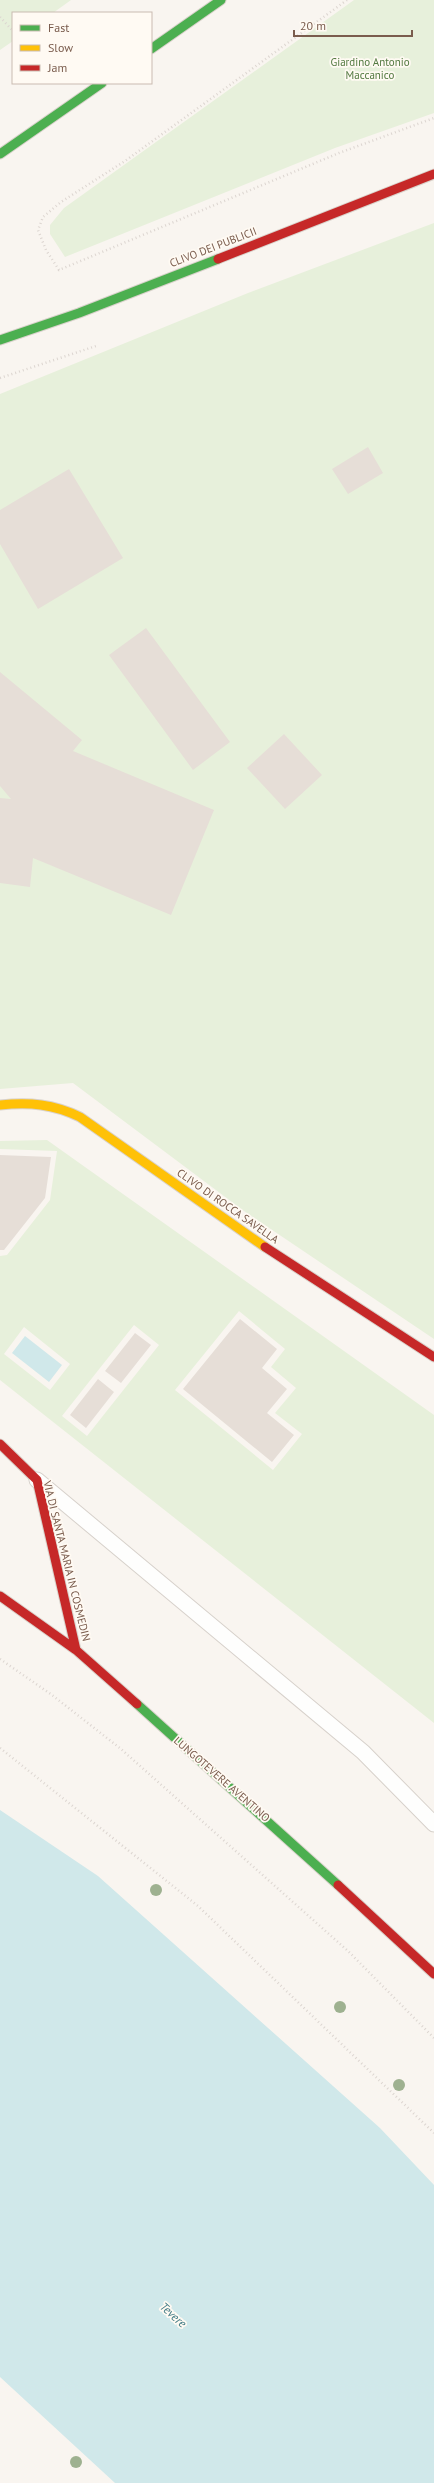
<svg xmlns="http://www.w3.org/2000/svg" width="434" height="2483" viewBox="0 0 434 2483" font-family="'PT Sans',sans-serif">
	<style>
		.green { fill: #e7f0db; fill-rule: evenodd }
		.water { fill: #d0e8ea }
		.building { fill: #e6ded7 }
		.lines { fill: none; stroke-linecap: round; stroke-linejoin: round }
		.lane-casing { stroke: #d7d1cb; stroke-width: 17 }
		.fast-casing { stroke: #d9d2cb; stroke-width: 11 }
		.slow-casing { stroke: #d9d2cb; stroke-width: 11 }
		.jam-casing { stroke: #d9d2cb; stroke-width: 11 }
		.path { stroke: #dcd5d0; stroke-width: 2.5; stroke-dasharray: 1 3; stroke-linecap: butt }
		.lane { stroke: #fefefd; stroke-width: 15 }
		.fast { stroke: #4caf50; stroke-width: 9 }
		.slow { stroke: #ffc107; stroke-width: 9 }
		.jam { stroke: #c62828; stroke-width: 9 }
		.tree { fill: #9eb190 }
		.labels { text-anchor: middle; stroke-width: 3.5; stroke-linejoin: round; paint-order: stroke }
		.park-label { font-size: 11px; fill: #537a41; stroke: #fffaf3 }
		.street-label { font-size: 11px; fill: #7a5c4d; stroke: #fffaf3 }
		.water-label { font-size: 12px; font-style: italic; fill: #437c86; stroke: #fffaf3 }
	</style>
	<rect width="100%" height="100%" fill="#f9f5f0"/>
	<path class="green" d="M0 0H71L53 13H13V41L0 50Z
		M354 0H434V113L335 148 65 257 50 234V225L64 208Z
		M434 223V1339L244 1211 73 1083 0 1089V394L248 293Z
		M47 1140 434 1415V1723L0 1380V1256L7 1255 50 1200 57 1151 0 1149V1141ZM239 1311 285 1349 271 1367 296 1388 275 1413 302 1434 273 1470 175 1390ZM134 1325 159 1345 87 1436 62 1416ZM24 1327 70 1364 50 1390 4 1354Z"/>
	<path class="water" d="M25 1336 62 1365 49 1382 12 1353Z
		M0 1810 98 1876 380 2128 434 2185V2483H115L0 2377Z"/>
	<path class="building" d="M368 447 383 473 348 494 332 469Z
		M69 469 123 558 38 609 0 544V510Z
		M146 628 230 742 193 770 109 655Z
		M0 672 82 740 73 751 214 810 171 915 33 858 30 887 0 883V798L11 799 0 786Z
		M284 734 322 775 285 809 247 768Z
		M0 1155 51 1157 45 1198 4 1250H0Z
		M240 1319 277 1349 262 1368 287 1389 267 1413 294 1435 272 1462 183 1389Z
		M135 1333 151 1345 121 1383 105 1371Z
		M98 1379 114 1392 86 1428 70 1415Z"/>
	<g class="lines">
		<defs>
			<path id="lane" d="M37 1480 363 1752 434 1824"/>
			<path id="fast" d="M151 49 221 0
				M0 154 102 83
				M0 340 79 313 218 259
				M137 1704 338 1885"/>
			<path id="slow" d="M0 1105C30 1102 53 1104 80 1117L265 1247"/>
			<path id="jam" d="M218 259 434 174
				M265 1247 434 1357
				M0 1444 37 1480 76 1650
				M0 1596 76 1650 137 1704
				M338 1885 434 1974"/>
		</defs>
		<use href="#lane" class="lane-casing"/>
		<use href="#fast" class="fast-casing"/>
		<use href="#slow" class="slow-casing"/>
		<use href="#jam" class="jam-casing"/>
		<path class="path" d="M347 0 125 161 61 202 43 217 38 230 46 250 59 270 339 153 434 118
			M0 17 13 31
			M0 378 96 346
			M0 1659 52 1695 121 1749 348 1951 434 2038
			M0 1748 198 1906 434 2133"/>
		<use href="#lane" class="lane"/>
		<use href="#fast" class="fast"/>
		<use href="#slow" class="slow"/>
		<use href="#jam" class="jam"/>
	</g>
	<g class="tree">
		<circle cx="156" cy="1890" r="6"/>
		<circle cx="340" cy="2007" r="6"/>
		<circle cx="399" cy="2085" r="6"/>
		<circle cx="76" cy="2462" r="6"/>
	</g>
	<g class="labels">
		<g class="park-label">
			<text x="370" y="66">Giardino Antonio<tspan x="370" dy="13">Maccanico</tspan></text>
		</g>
		<g class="street-label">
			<text transform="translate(213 247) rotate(-21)" y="4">CLIVO DEI PUBLICII</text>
			<text transform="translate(228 1206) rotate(35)" y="4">CLIVO DI ROCCA SAVELLA</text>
			<text transform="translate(67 1561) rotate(76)" y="4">VIA DI SANTA MARIA IN COSMEDIN</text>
			<text transform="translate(222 1779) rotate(41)" y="4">LUNGOTEVERE AVENTINO</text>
		</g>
		<g class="water-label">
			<text transform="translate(173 2315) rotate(42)" y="4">Tevere</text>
		</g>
	</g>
	<rect x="12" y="12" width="140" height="72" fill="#fffaf3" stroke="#cabbb1"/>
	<rect x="20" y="25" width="20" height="6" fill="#4caf50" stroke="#cabbb1"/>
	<text x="48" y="32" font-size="12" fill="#7a5c4d">Fast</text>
	<rect x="20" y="45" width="20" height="6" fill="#ffc107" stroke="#cabbb1"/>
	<text x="48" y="52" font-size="12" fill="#7a5c4d">Slow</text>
	<rect x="20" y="65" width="20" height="6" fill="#c62828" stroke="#cabbb1"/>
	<text x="48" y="72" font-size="12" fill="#7a5c4d">Jam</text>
	<path d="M294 30v6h118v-6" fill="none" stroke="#7a5c4d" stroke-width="2"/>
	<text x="300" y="30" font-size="12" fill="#7a5c4d" stroke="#fffaf3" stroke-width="3" paint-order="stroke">20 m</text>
</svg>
